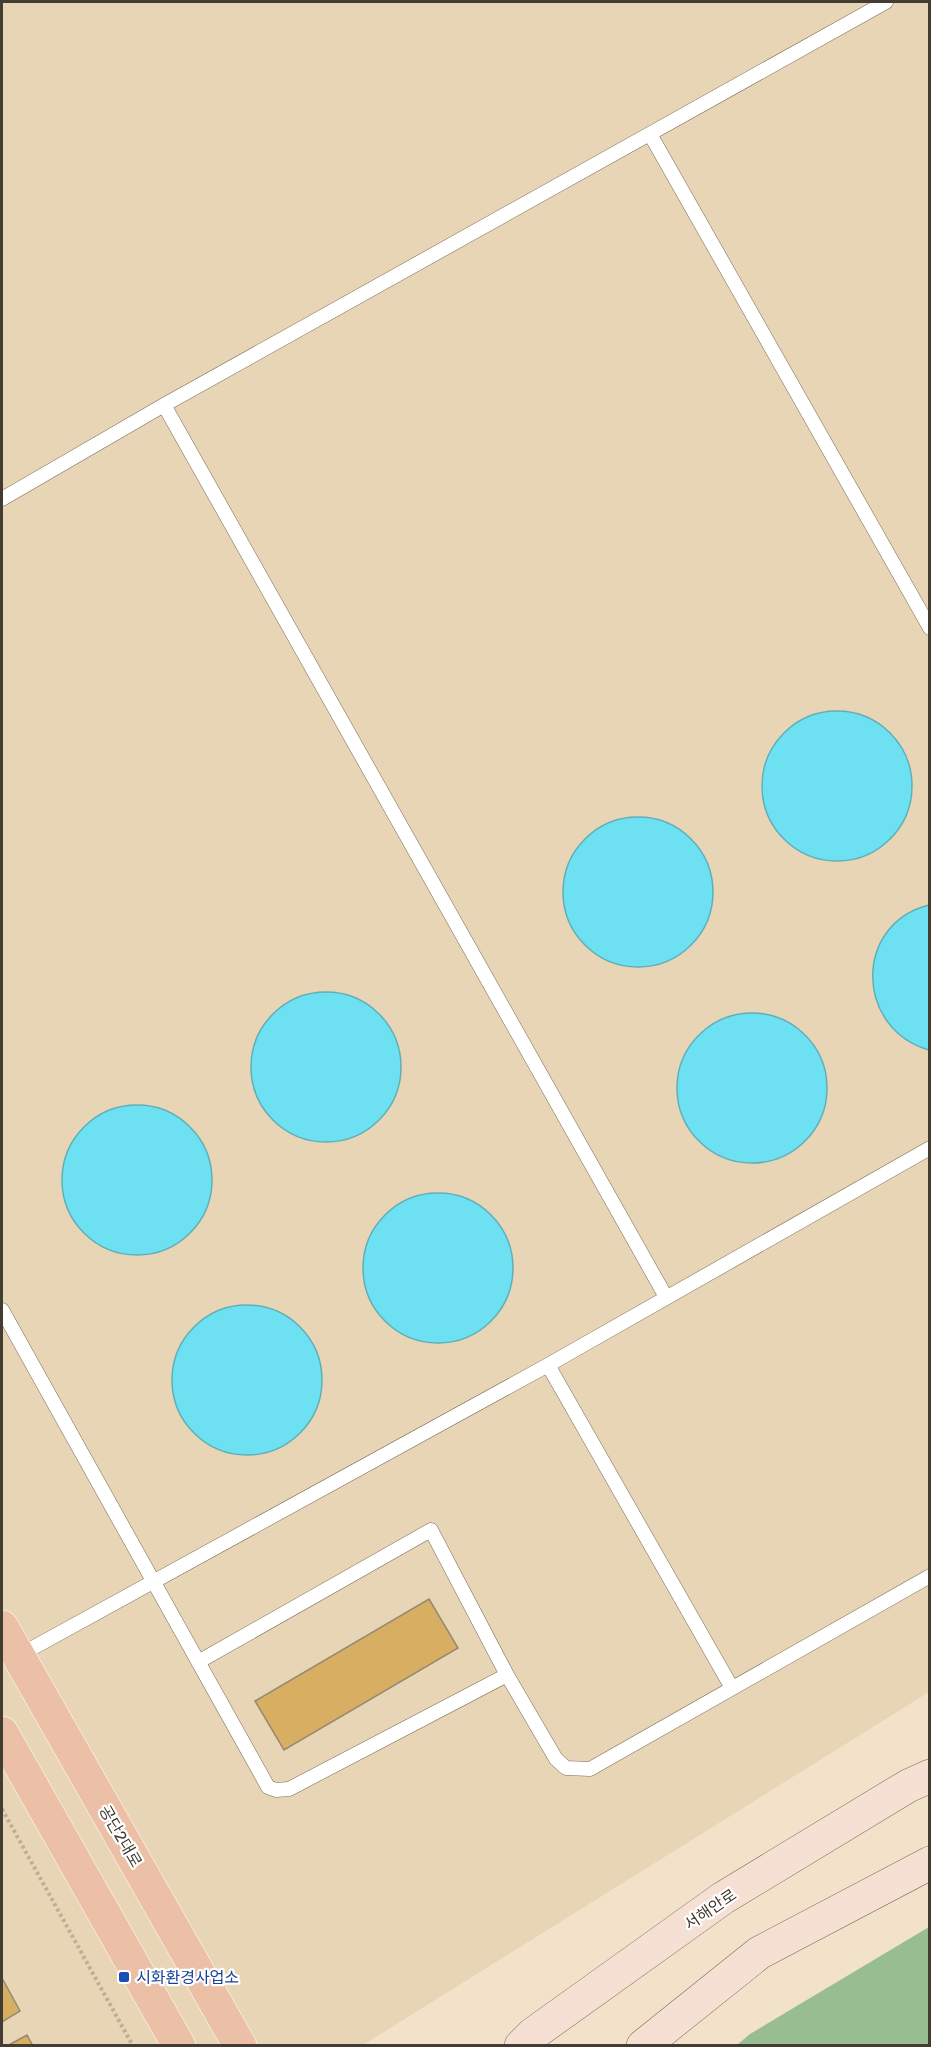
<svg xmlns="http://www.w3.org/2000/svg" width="931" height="2047" viewBox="0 0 931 2047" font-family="Rubik,'Noto Sans KR',sans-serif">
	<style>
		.built { fill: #e7d5b6 }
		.green { fill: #97bd91 }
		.water { fill: #6de0f2; stroke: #60afb8; stroke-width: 1.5 }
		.building { fill: #d8af62; stroke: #968972; stroke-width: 1.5 }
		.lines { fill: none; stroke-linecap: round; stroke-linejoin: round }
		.lane-casing { stroke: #7a6d57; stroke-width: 15 }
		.secondary-casing { stroke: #7a6d57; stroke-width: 34 }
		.primary-casing { stroke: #fff; stroke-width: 34 }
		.path { stroke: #bbaf9b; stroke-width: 4; stroke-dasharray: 3 3; stroke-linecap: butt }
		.lane { stroke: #fff; stroke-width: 14 }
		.secondary { stroke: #f6dfd3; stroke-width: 33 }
		.primary { stroke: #ecbfa7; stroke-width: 33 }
		.transit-dot { fill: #1a4fb4; stroke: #fff; stroke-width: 2 }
		.labels { text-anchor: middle; stroke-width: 4.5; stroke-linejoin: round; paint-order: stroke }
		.street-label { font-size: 16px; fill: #423c32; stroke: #fff }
		.transit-label { font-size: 16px; fill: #164399; stroke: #fff; text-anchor: start }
	</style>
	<rect width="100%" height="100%" fill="#f1e2c9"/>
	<path class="built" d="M2 2H929V1692L363 2045 2 2046Z"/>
	<path class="green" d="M929 1927V2045H737L750 2034Z"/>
	<path class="water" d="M762 786a75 75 0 1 1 150 0a75 75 0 1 1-150 0Z
		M563 892a75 75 0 1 1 150 0a75 75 0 1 1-150 0Z
		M929 905H930L929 1050C855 1029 853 924 929 905Z
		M251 1067a75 75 0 1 1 150 0a75 75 0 1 1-150 0Z
		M677 1088a75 75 0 1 1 150 0a75 75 0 1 1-150 0Z
		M62 1180a75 75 0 1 1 150 0a75 75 0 1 1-150 0Z
		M363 1268a75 75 0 1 1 150 0a75 75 0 1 1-150 0Z
		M172 1380a75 75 0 1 1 150 0a75 75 0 1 1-150 0Z"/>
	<path class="building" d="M429 1599 458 1648 284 1750 255 1701Z
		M2 1978 20 2011 2 2022Z
		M27 2035 33 2046H7Z"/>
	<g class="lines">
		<defs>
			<path id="lane" d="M650 134 930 628
				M164 405 666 1297
				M2 499 164 405 886 2
				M2 1310 268 1787 276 1790 289 1789 507 1675
				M548 1365 732 1688
				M18 1656 548 1365 930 1148
				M198 1662 431 1530 507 1675 556 1759 566 1768 590 1769 930 1576"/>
			<path id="secondary" d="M521 2046 533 2034 723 1898 908 1786 930 1776
				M643 2046 759 1953 930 1863"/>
			<path id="primary" d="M2 1627 240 2046
				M2 1733 179 2046"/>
		</defs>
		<use href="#lane" class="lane-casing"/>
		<use href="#secondary" class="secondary-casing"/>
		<use href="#primary" class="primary-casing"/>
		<path class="path" d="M2 1809 133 2046"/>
		<use href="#lane" class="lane"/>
		<use href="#secondary" class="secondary"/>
		<use href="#primary" class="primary"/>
	</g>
	<rect class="transit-dot" x="118" y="1971" width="12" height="12" rx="3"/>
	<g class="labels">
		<g class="street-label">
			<text transform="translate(121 1836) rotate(60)" y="6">공단2대로</text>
			<text transform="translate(710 1909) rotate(-34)" y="6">서해안로</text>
		</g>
		<g class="transit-label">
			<text x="136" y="1983">시화환경사업소</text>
		</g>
	</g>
	<rect width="931" height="2047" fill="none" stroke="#423c32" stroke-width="6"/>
</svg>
